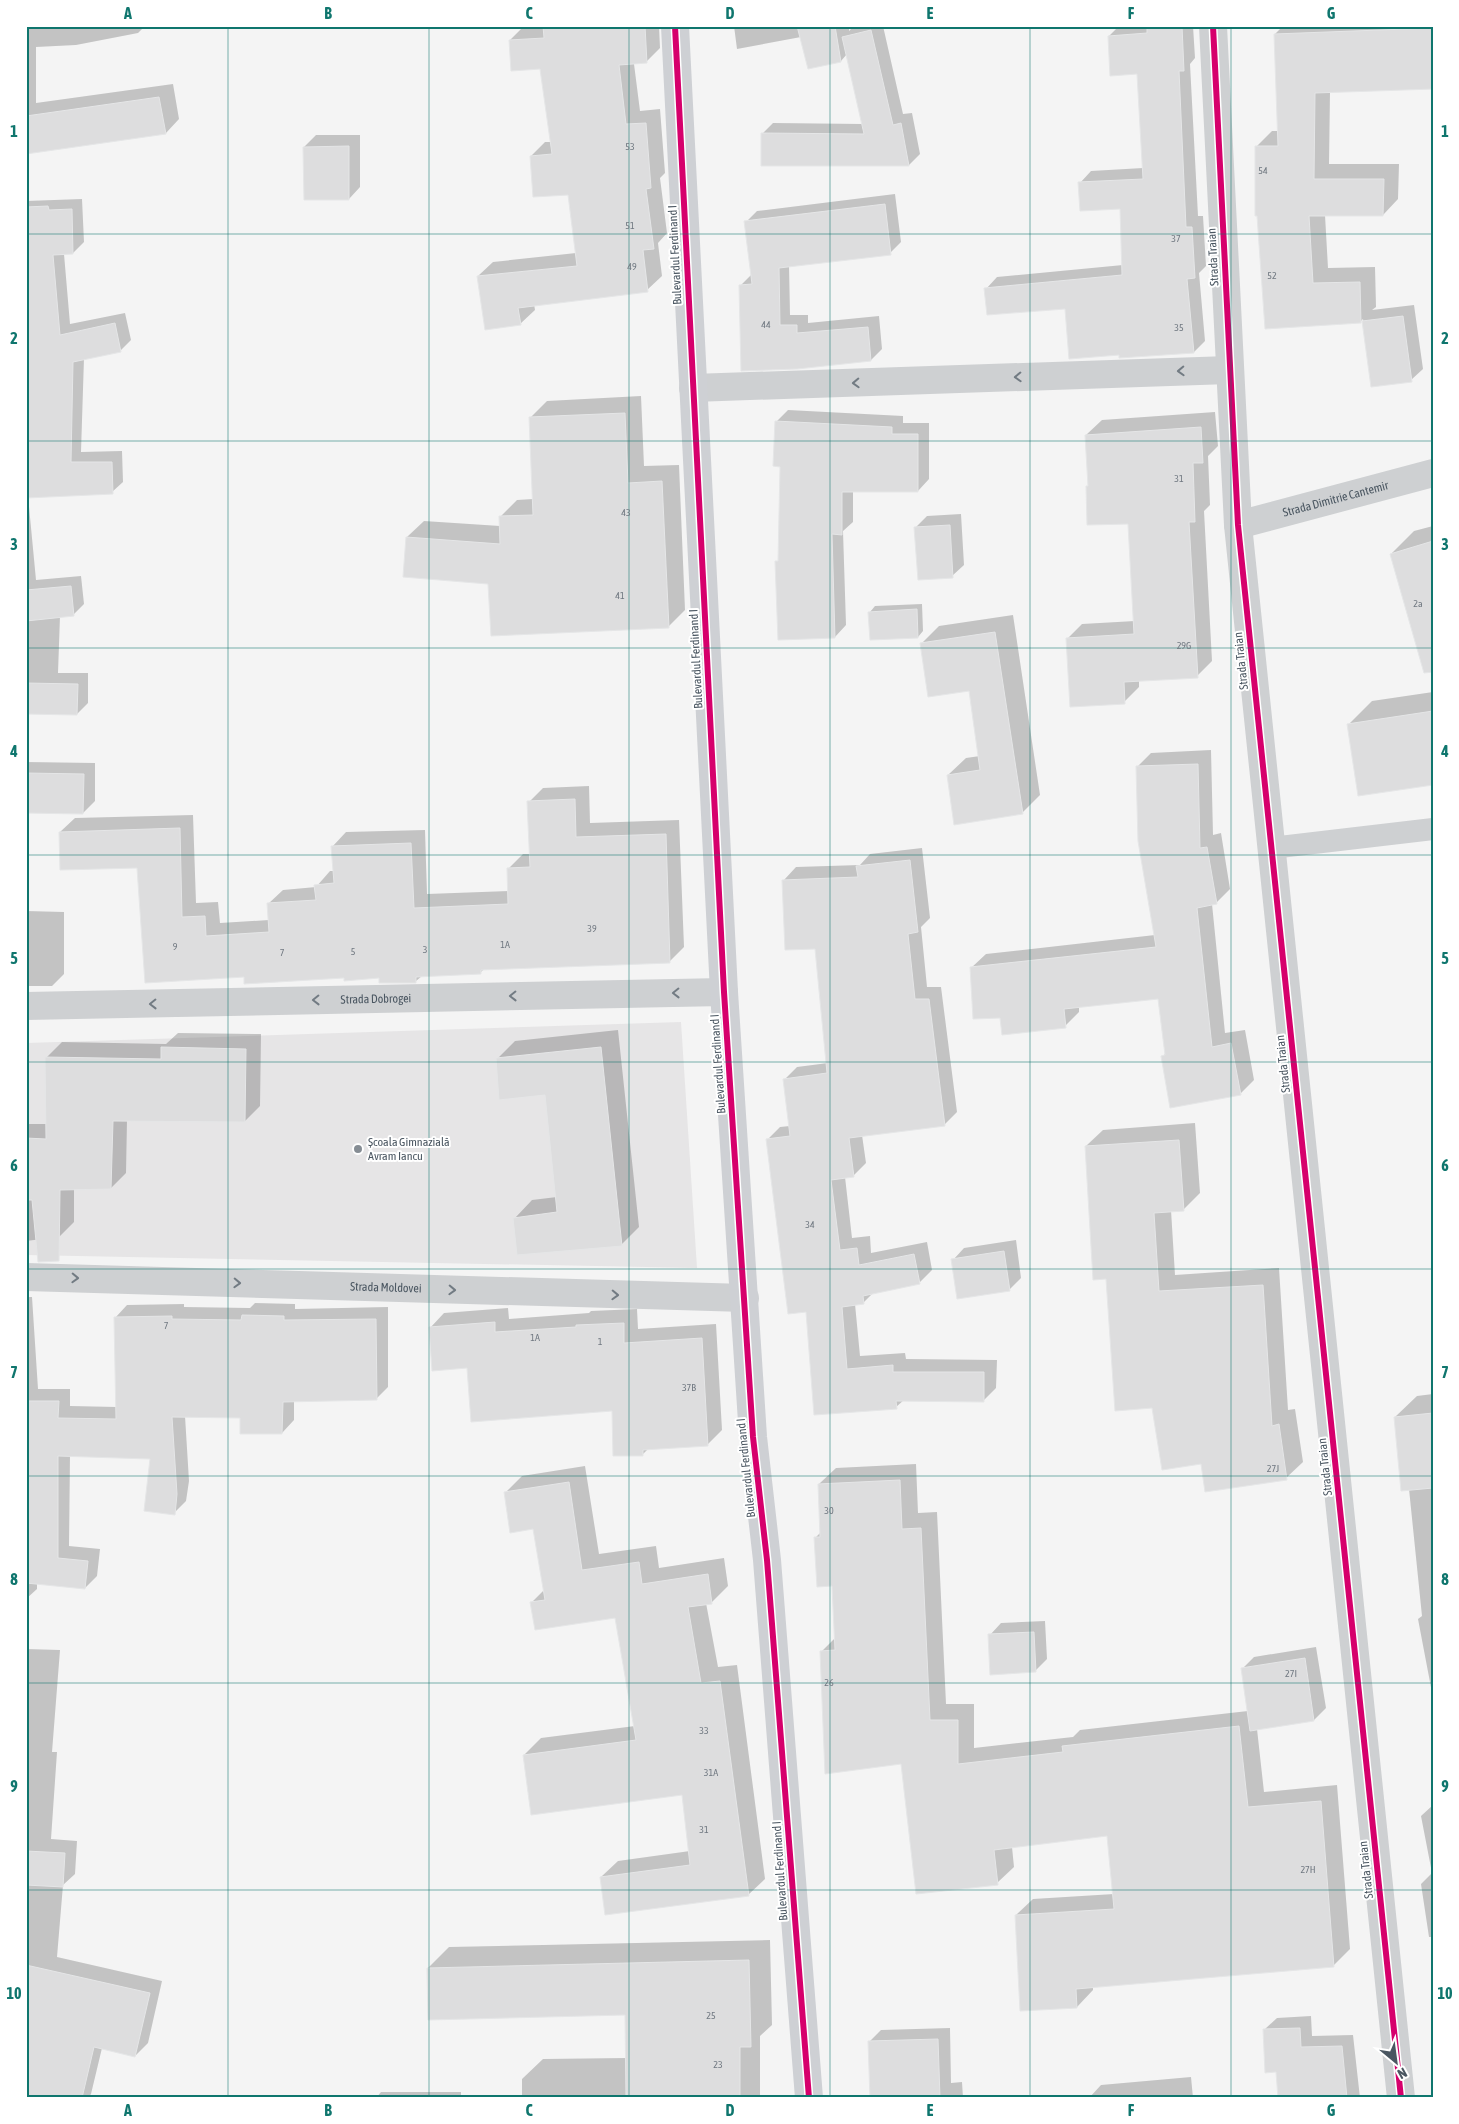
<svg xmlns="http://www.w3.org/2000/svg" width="1459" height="2124" viewBox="0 0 1459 2124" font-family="'Asap Condensed',sans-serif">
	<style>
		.education { fill: #e6e5e6 }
		.shadow { fill: #0003 }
		.building { fill: #ddddde; stroke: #e5e6e7 }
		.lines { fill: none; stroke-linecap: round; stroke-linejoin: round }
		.service { stroke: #ced0d2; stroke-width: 22 }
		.minor { stroke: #ced0d2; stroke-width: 28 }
		.secondary { stroke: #ced0d4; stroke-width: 28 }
		.cycleway-casing { stroke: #fff; stroke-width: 9 }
		.cycleway { stroke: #d6006c; stroke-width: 6 }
		.oneway { stroke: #727b83 }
		.grid { fill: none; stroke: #0f766e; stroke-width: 1; stroke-opacity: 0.55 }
		.poi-dot { fill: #868d94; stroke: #fff; stroke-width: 2 }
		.labels { text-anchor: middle; stroke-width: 4; stroke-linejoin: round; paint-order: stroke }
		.number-label { font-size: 10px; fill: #707881 }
		.street-label { font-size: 12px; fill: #4a5661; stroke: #fff }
		.poi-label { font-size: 12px; fill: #4a5661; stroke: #fff; text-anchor: start }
		.neatline { fill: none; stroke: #0f766e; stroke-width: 2 }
		.grid-label { font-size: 16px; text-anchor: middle; font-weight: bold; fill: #0f766e }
	</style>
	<rect width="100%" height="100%" fill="#f4f4f4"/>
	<path class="education" d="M681 1022 697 1268 26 1255V1043Z"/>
	<path class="shadow" d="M26 26H145L138 33 76 45 36 47V103L173 84 179 119 166 133 26 153Z
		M524 26H659L660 48 646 62 634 64 640 111 660 109 665 173 660 178 667 233 658 243 662 276 647 290 534 304 535 310 520 324 478 276 493 262 576 253 569 193 531 156 545 142H551L542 68 510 40Z
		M734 26H849V31L854 26H883L903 114 912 113 920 154 909 165H762V134L773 123 863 124 847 54 841 61 801 37 737 49Z
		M1119 26H1193L1195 58 1190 64 1198 216H1203L1206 266 1199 273 1205 341 1194 352 1120 354 1066 308 986 289 997 277 1123 265 1121 207 1080 183 1091 171 1143 168 1139 73 1109 36Z
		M1283 26H1433V88L1330 92 1329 164H1399L1398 199 1383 215H1325L1328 268 1375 267 1376 307 1372 310 1414 305 1423 369 1411 380 1372 385 1363 319 1360 322 1266 328 1256 147 1272 131H1279L1275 34Z
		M316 135H360V187L349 199 304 147Z
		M895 194 901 242 890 253 789 265 790 315H808V323L879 316 882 349 871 360 797 368 741 285 752 274 746 222 757 211Z
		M82 199 84 242 73 253 64 254 70 324 125 313 131 340 120 351 84 358 81 452 122 451 123 482 112 492 28 496 36 580 81 576 84 604 73 615 60 616 58 673H88V703L77 714 26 713V201Z
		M641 396 644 466 679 465 685 610 668 627 489 582 407 537 424 521 500 526V517L517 500 533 499 530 418 547 401Z
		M788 410 903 416V423H929V479L918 491H853V522L843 531 846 625 835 637 777 562 780 559 781 466 776 422Z
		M1215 412 1218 446 1208 456 1210 505 1204 511 1212 661 1197 676 1139 680V687L1124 702 1067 639 1082 624 1135 621 1129 522 1089 485 1086 435 1102 420Z
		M961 514 964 565 952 576 915 528 927 516Z
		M1433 526V651L1391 554 1414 531Z
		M922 604 923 631 918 637 870 612 875 606Z
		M1013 615 1040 795 1023 812 948 775 966 758 980 756 970 690 921 644 939 626Z
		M1433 692V784L1349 724 1372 701Z
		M1211 750 1213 835 1221 833 1230 889 1216 903 1212 904 1225 1033 1245 1030 1254 1080 1240 1094 1162 1057 1166 1053 1159 998 1079 1007V1012L1065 1026 1001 1017 971 968 986 954 1155 935 1137 767 1151 753Z
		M26 762 95 763V801L83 813 26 812Z
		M589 786 590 823 679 820 684 947 669 962 485 968 480 973 422 976 416 981 380 976H245L146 982 139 866 60 832 75 818 193 815 196 903 218 902 220 923 269 920 268 904 283 890 316 887 330 871H334L332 847 346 832 425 830 427 894 509 891V868L523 854H531L529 802 543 788Z
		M922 848 930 918 921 927 927 987H941L957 1112 944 1125 862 1135 866 1163 853 1176 845 1177 852 1238 870 1236 871 1253 927 1242 932 1270 920 1282 874 1292 863 1303 855 1304 860 1356 905 1353 906 1359 997 1360 996 1388 983 1401 904 1400 896 1407 816 1414 807 1310 767 1140 780 1127 790 1126 784 1080 797 1067 828 1063 816 948 784 880 796 867 860 865 870 854Z
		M26 911 64 912V974L52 986H26Z
		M618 1030 639 1227 621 1245 515 1218 532 1200 557 1197 546 1093 497 1059 515 1041Z
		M178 1033 261 1034 260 1106 245 1121 127 1120 126 1173 111 1188H74V1222L59 1237 26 1241V1124H47L46 1058 62 1042 166 1044Z
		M1195 1123 1200 1193 1183 1210H1171L1175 1275 1279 1268 1288 1410 1295 1409 1303 1462 1286 1478 1202 1463 1153 1407 1108 1277 1086 1146 1103 1130Z
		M1016 1240 1021 1278 1010 1289 953 1260 964 1248Z
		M26 1297H32L38 1389H70V1406L117 1407 115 1318 127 1305 184 1304V1307L250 1308 255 1303 295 1304V1309L388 1307V1387L376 1399 294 1400V1420L282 1433 242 1416H185L189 1481 186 1501 174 1513 151 1458 70 1455 69 1546 100 1549 97 1576 85 1588 37 1583V1589L26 1599Z
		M508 1308 509 1319 589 1313 591 1311 637 1309 638 1329 716 1324 722 1430 708 1444 649 1448 642 1455 614 1410 468 1367 430 1328 444 1313Z
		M1433 1394V1698L1418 1619 1422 1616 1409 1489 1395 1417 1417 1396Z
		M916 1464 918 1513 937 1512 946 1704H974V1748L1073 1737 1080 1730 1248 1711 1242 1669 1254 1657 1316 1647 1326 1708 1314 1720 1257 1729 1264 1792 1337 1785 1350 1949 1334 1965 1093 1987V1990L1077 2007 1016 1915 1033 1899 1114 1894 1109 1835 1012 1847 1014 1867 997 1883 902 1763 821 1652 836 1637 833 1584 815 1538 821 1532 819 1484 836 1468Z
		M585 1466 599 1554 656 1546 659 1568 724 1558 728 1586 712 1602 706 1603 718 1667 737 1665 765 1879 748 1895 601 1877 618 1861 690 1851 683 1794 524 1755 541 1738 635 1726 616 1617 532 1602 544 1590 534 1528 506 1492 522 1476Z
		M1045 1621 1047 1659 1035 1671 990 1635 1001 1623Z
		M26 1649 60 1650 52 1752H57L51 1839 77 1841 75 1874 63 1885 57 1957 162 1981 148 2043 135 2056 102 2048 91 2094 88 2098H26Z
		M1433 1805V1937H1429L1421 1884 1432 1873 1421 1816Z
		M770 1940 772 2025 760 2036V2098H522V2079L543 2059 627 2058 626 2013 428 1968 449 1947Z
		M1311 2016 1312 2036 1353 2035 1360 2098H1280L1277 2071 1265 2029 1277 2018Z
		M950 2028 951 2083 962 2082 963 2098H875L869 2042 881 2030Z
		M1191 2077 1193 2098H1089L1101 2085Z
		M381 2092H461V2098H376Z"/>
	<path class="building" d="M543 26H645L647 63 619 65 626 124 646 123 651 188 646 189 654 249 643 250 648 292 518 308 521 325 485 330 477 276 577 266 568 195 533 197 530 156 552 154 540 69 511 71 509 40 544 38Z
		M797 26H835L841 62 808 69Z
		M1147 26H1182L1184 71H1179L1186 227H1192L1195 278 1187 279 1194 353 1119 358V355L1069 359 1065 309 987 315 984 288 1122 275 1120 209 1080 211 1078 182 1143 179 1137 74 1110 76 1108 36 1147 33Z
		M1433 28V89L1315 93 1314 179H1384L1383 216H1309L1313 283 1360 282 1361 323 1265 329 1257 216H1255V146H1278L1274 34Z
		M871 30 893 125 901 123 909 166H761V133L864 134 842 37Z
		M159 97 166 134 26 154V116Z
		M349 146V200H304L303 147Z
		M885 204 891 255 779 268 780 325H797V333L868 327 871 361 797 369 741 371 739 285 752 284 744 221Z
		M48 206 49 210 72 209 73 254 53 255 60 335 115 323 121 352 73 362 71 462H112L113 494 26 498V207Z
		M1403 316 1412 382 1371 387 1362 321Z
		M625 413 628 483 662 481 669 628 491 636 488 584 403 577 406 537 500 544 499 516 533 515 529 417Z
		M775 421 892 427V434H918V492H842V535L832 534 835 638 778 640 775 561H778L780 467 773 466Z
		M1201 427 1203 463H1193L1195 522H1189L1198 678 1124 682 1125 704 1070 707 1066 638 1134 634 1128 524 1087 525 1086 486H1088L1085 435Z
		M950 525 953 578 918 580 914 527Z
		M1433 541V672L1424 673 1390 554Z
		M71 586 74 616 26 621V590Z
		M917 609 918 638 870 640 868 612Z
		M995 632 1023 814 954 825 947 775 980 770 969 691 928 697 920 643Z
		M26 683 78 684 77 715 26 714Z
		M1433 711V785L1358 796 1347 724Z
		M1198 764 1200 848 1207 847 1217 904 1197 908 1212 1047 1231 1043 1241 1095 1170 1108 1161 1056 1165 1055 1158 999 1064 1009 1066 1028 1002 1035 1000 1018 973 1019 970 967 1156 947 1138 841 1136 766Z
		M26 773 84 774 83 814 26 813Z
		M575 799 576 837 666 834 670 963 481 970V974L416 977V983H379V978L344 981V978L244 984V977L145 983 137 868 60 870 59 832 180 828 182 917 205 916 206 936 269 932 267 903 316 900 314 885 334 883 331 846 411 843 414 908 508 904 507 868 530 867 527 801Z
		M910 860 918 932 908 934 915 999H929L945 1126 849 1138 854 1177 831 1180 840 1250 857 1248 859 1265 914 1254 920 1284 863 1296 864 1304 842 1307 847 1369 893 1365V1372H984V1402L896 1401 897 1409 814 1415 806 1312 788 1314 766 1139 790 1136 783 1079 827 1073 815 949 785 950 782 880 858 877 856 866Z
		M161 1047 246 1049 245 1122 113 1121 111 1189 60 1190 59 1261 38 1262 32 1200H26V1138L46 1139 45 1057 161 1059Z
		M601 1047 622 1246 517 1255 513 1218 557 1212 545 1095 499 1100 496 1058Z
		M1179 1140 1184 1211 1154 1213 1159 1291 1263 1285 1272 1426 1279 1424 1287 1480 1205 1492 1201 1464 1162 1470 1152 1408 1115 1411 1106 1279 1093 1280 1085 1146Z
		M1004 1251 1010 1291 957 1299 951 1259Z
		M242 1315 284 1316V1320L376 1319 377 1400 283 1402 282 1434H240V1418L172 1417 177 1494 175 1515 144 1511 150 1459 58 1456V1558L88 1561 85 1589 26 1583V1401H59L58 1418 116 1419 114 1317 172 1316V1319L241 1320Z
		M495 1322V1332L576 1327V1325L624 1323V1343L702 1338 708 1446 643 1450V1456H613L612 1411 471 1422 467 1368 432 1371 429 1327Z
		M1433 1413V1488L1401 1491 1394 1417Z
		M900 1480 902 1529 921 1528 930 1720H958V1764L1063 1752 1062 1746 1239 1726 1248 1807 1321 1801 1334 1967 1076 1989 1077 2008 1020 2011 1015 1915 1114 1909 1107 1836 994 1850 998 1885 916 1894 901 1764 825 1774 820 1651 835 1650 832 1586 817 1587 814 1537H820L818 1484Z
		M569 1482 582 1570 639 1562 642 1584 708 1574 712 1604 688 1607 701 1683 720 1681 749 1896 605 1915 600 1877 690 1865 682 1795 531 1815 523 1755 636 1740 615 1618 535 1630 530 1602 545 1600 533 1529 510 1533 504 1492Z
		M1034 1632 1036 1672 990 1675 988 1634Z
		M1305 1658 1314 1721 1250 1731 1241 1668Z
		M26 1851 65 1853 63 1887 26 1885Z
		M749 1960 751 2047H740V2098H626L625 2015 428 2020 427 1968Z
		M26 1965 150 1993 135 2057 94 2047 82 2098H26Z
		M1300 2028 1301 2047 1342 2046 1347 2098H1278L1276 2072 1265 2073 1263 2029Z
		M938 2039 940 2098H870L868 2041Z"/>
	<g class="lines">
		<path class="service" d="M1271 848 1433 829"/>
		<g class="minor">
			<path d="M1213 26 1238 525 1401 2098"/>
			<path d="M693 388 1229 370"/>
			<path id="s1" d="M1238 525 1433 473"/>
			<path id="s2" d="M26 1006 724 992"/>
			<path id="s3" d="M26 1277 745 1298"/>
		</g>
		<path class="secondary" d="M675 26 724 992 753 1437 767 1560 809 2098"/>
		<defs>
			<path id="cycleway" d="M675 26 724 992 753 1437 767 1560 809 2098
				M1213 26 1238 525 1401 2098"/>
		</defs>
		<use href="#cycleway" class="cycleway-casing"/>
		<use href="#cycleway" class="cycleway"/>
	</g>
	<defs><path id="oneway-chevron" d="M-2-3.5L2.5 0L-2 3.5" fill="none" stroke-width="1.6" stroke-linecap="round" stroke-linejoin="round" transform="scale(1.25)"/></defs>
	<g class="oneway">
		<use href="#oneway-chevron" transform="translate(1181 371) rotate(178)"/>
		<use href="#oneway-chevron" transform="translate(1018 377) rotate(178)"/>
		<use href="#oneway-chevron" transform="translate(856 383) rotate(178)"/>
		<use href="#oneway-chevron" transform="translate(676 993) rotate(179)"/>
		<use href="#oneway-chevron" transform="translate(513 996) rotate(179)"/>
		<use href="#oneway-chevron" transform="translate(316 1000) rotate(179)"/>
		<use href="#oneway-chevron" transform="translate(153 1004) rotate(179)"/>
		<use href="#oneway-chevron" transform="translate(75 1278) rotate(2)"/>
		<use href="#oneway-chevron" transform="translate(237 1283) rotate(2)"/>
		<use href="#oneway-chevron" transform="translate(452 1290) rotate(2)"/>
		<use href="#oneway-chevron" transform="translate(615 1295) rotate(2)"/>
	</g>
	<path class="grid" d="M228 26V2098M429 26V2098M629 26V2098M830 26V2098M1030 26V2098M1231 26V2098M26 234H1433M26 441H1433M26 648H1433M26 855H1433M26 1062H1433M26 1269H1433M26 1476H1433M26 1683H1433M26 1890H1433"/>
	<circle class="poi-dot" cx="358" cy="1149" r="5"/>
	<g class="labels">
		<g class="number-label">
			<text x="630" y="150">53</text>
			<text x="1263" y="174">54</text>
			<text x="630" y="229">51</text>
			<text x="1176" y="242">37</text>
			<text x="632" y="270">49</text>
			<text x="1272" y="279">52</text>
			<text x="766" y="328">44</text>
			<text x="1179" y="331">35</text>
			<text x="1179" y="482">31</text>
			<text x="626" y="516">43</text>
			<text x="620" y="599">41</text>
			<text x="1418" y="607">2a</text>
			<text x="1184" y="649">29G</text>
			<text x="592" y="932">39</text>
			<text x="505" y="948">1A</text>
			<text x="175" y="950">9</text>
			<text x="425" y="953">3</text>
			<text x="353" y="955">5</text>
			<text x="282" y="956">7</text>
			<text x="810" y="1228">34</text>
			<text x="166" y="1329">7</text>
			<text x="535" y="1341">1A</text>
			<text x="600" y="1345">1</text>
			<text x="689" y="1391">37B</text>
			<text x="1273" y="1472">27J</text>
			<text x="829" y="1514">30</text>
			<text x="1291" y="1677">27I</text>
			<text x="829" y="1686">26</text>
			<text x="704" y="1734">33</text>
			<text x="711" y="1776">31A</text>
			<text x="704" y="1833">31</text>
			<text x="1308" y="1873">27H</text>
			<text x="711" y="2019">25</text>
			<text x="718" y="2068">23</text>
		</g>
		<g class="street-label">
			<text transform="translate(675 255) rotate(-93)" y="4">Bulevardul Ferdinand I</text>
			<text transform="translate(1213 257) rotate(-93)" y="4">Strada Traian</text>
			<text dy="4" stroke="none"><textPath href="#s1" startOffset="101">Strada Dimitrie Cantemir</textPath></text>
			<text transform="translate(696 659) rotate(-93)" y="4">Bulevardul Ferdinand I</text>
			<text transform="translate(1241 661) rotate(-96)" y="4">Strada Traian</text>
			<text dy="4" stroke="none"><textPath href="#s2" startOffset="350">Strada Dobrogei</textPath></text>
			<text transform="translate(718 1064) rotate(-94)" y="4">Bulevardul Ferdinand I</text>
			<text transform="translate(1283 1064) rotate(-96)" y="4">Strada Traian</text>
			<text dy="4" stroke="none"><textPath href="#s3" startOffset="360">Strada Moldovei</textPath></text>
			<text transform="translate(1325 1467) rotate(-96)" y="4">Strada Traian</text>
			<text transform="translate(746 1468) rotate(-96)" y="4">Bulevardul Ferdinand I</text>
			<text transform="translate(1366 1870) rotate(-96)" y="4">Strada Traian</text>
			<text transform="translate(780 1871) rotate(-94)" y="4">Bulevardul Ferdinand I</text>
		</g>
		<g class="poi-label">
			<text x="368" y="1146">Școala Gimnazială<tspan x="368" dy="14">Avram Iancu</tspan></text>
		</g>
	</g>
	<rect width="1459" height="2124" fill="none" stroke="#ffffff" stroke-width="55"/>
	<g transform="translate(1396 2062) rotate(151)" stroke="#ffffff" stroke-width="4" paint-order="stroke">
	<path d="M0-4L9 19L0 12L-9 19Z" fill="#4a5661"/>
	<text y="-8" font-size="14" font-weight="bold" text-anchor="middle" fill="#4a5661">N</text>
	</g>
	<rect x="28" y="28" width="1404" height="2068" class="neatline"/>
	<g class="grid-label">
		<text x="128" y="19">A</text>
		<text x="328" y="19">B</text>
		<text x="529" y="19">C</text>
		<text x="730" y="19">D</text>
		<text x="930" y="19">E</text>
		<text x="1131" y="19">F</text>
		<text x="1331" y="19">G</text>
		<text x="14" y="137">1</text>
		<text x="1445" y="137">1</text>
		<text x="14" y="344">2</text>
		<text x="1445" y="344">2</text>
		<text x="14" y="550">3</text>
		<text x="1445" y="550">3</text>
		<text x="14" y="757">4</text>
		<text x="1445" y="757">4</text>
		<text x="14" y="964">5</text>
		<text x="1445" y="964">5</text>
		<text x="14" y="1171">6</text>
		<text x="1445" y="1171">6</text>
		<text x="14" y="1378">7</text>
		<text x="1445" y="1378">7</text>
		<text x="14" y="1585">8</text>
		<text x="1445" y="1585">8</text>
		<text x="14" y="1792">9</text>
		<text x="1445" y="1792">9</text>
		<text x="14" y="1999">10</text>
		<text x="1445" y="1999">10</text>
		<text x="128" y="2116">A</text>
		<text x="328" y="2116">B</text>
		<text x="529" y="2116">C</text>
		<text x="730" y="2116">D</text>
		<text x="930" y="2116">E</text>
		<text x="1131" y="2116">F</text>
		<text x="1331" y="2116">G</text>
	</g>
</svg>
